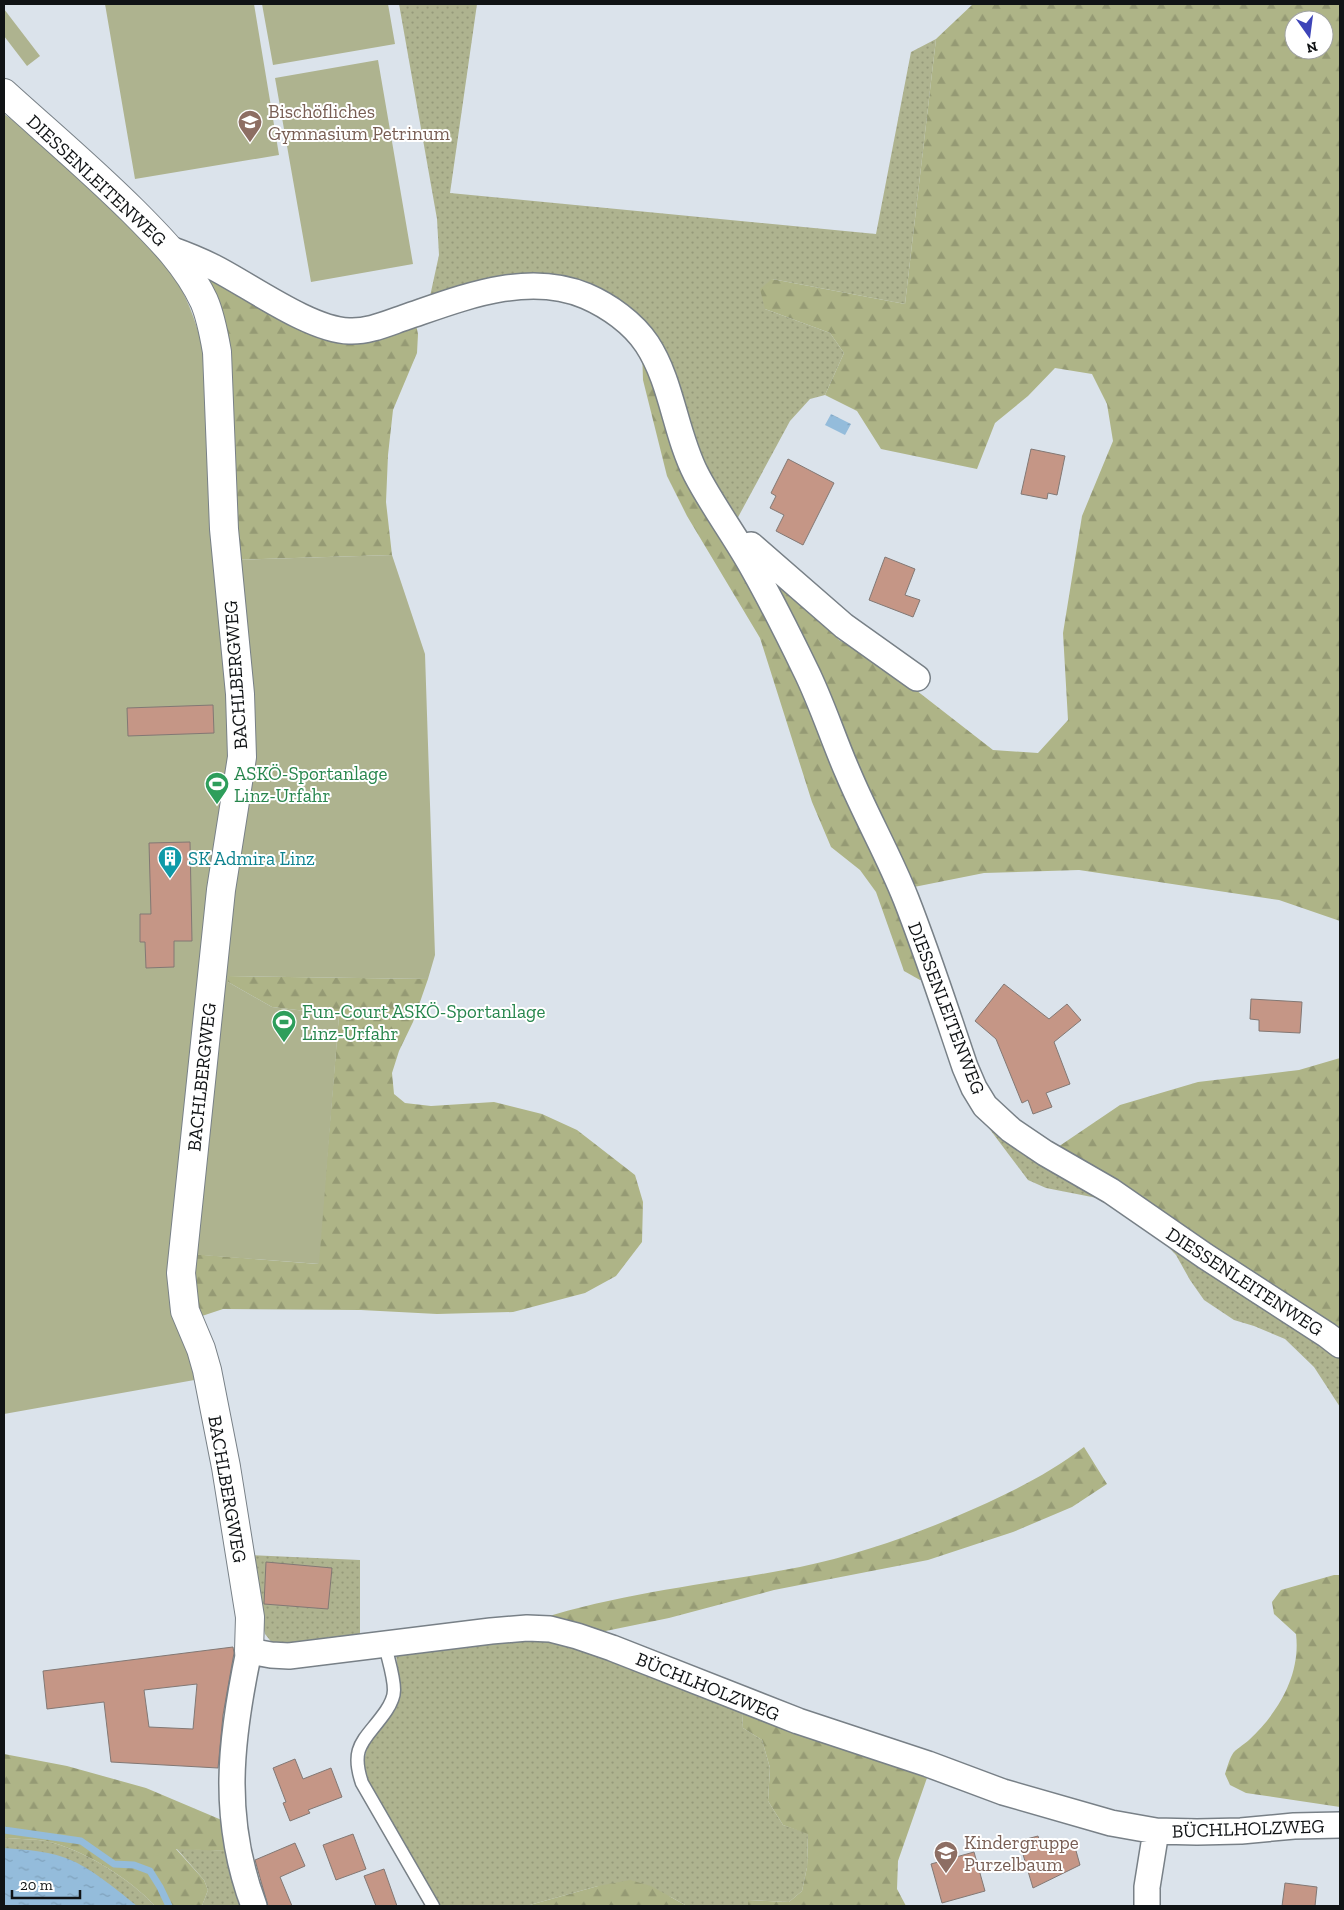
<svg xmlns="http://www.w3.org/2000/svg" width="1344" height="1910" viewBox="0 0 1344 1910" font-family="'Zilla Slab',serif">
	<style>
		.grass { fill: url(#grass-dots) }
		.forest { fill: url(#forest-firs); fill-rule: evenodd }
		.garden { fill: #aeb38f }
		.water { fill: url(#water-ripples) }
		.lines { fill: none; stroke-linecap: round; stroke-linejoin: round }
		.stream { stroke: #94bcdb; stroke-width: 7 }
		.building { fill: #c59686; stroke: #827874; fill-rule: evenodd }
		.lane-casing { stroke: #788087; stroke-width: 15 }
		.street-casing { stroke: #788087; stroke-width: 28 }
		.secondary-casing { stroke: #788087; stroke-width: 30 }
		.lane { stroke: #fff; stroke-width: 12 }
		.street { stroke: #fff; stroke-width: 25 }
		.secondary { stroke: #fff; stroke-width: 28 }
		.labels { text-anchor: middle; stroke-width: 4; stroke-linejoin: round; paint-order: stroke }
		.education-label { font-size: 19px; fill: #785e54; stroke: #fff; text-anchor: start }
		.street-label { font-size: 19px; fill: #101315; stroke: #fff }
		.leisure-label { font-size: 19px; fill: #27864d; stroke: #fff; text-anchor: start }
		.culture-label { font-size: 19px; fill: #0d838f; stroke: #fff; text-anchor: start }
	</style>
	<defs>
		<pattern id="grass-dots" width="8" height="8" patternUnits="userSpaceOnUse" patternTransform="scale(1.25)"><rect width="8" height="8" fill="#aeb38f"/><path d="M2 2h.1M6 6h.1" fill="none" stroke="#95997a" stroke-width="1.8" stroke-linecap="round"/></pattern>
		<pattern id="forest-firs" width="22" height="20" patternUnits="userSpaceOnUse" patternTransform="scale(1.25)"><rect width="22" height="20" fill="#aeb487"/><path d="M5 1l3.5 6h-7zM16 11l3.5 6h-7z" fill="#959a74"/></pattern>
		<pattern id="water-ripples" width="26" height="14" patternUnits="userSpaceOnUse" patternTransform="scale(1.25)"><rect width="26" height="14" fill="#94bcdb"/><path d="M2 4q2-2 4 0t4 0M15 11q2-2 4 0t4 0" fill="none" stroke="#7fa1bb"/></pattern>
	</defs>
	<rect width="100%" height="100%" fill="#dbe3eb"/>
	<path class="grass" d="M399 4H477L450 193 876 234 911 52 936 39 905 304 772 279 765 309 830 333 844 353 825 395 810 399 790 421 736 521 719 501 662 358 587 289 429 301 439 255 437 219Z
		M954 1063 965 1093 1340 1352V1407L1314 1367 1285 1339 1254 1326 1234 1320 1204 1300 1190 1280 1176 1255 1157 1235 1114 1206 1097 1198 1046 1188 1028 1180 961 1091Z
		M247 1555 360 1560V1639L299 1647 273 1644 265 1634Z
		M544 1640C612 1655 678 1686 742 1713L743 1728 762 1740 770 1768 768 1801 783 1825 808 1833 807 1867 802 1891 789 1902 748 1900V1906H687L671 1897 598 1886 526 1906H440L368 1783 363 1766 367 1748 400 1689 396 1655 508 1641Z
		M4 1838C18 1839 33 1839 46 1841 83 1849 130 1879 155 1906H4Z
		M176 1848 228 1851 244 1906H202L208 1890 204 1880Z"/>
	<path class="forest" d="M973 4H1340V921L1279 900 1079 870 984 873 909 888 755 560 806 603 839 640 876 659 993 750 1038 753 1068 720 1063 633 1082 516 1113 441 1107 404 1092 374 1055 368 1028 396 995 423 977 469 881 449 857 411 825 395 844 353 830 333 765 309 760 289 772 279 905 304 936 39ZM1294 20H1324V50H1294Z
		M203 276 296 319 415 320 418 334 417 353 393 410 388 455 386 502 392 555 234 560Z
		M642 350 779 627 929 978 920 980 904 971 876 892 860 870 831 847 812 802 760 638 687 516 667 476 643 380Z
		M228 976 428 979 413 1022 399 1051 392 1073 394 1094 405 1103 431 1106 494 1102 542 1114 577 1130 635 1175 643 1202 642 1242 616 1276 585 1293 513 1312 437 1314 361 1310 223 1309 196 1318 191 1254 318 1264 339 1015 272 1007 228 982Z
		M1340 1058V1340L1052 1151 1120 1105 1198 1082 1299 1070Z
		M1084 1447 1107 1484 1072 1507 1013 1532 928 1560 774 1590 669 1618 596 1633 540 1619C625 1592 713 1584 800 1567 853 1556 905 1538 955 1517 1001 1497 1045 1477 1084 1447Z
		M1334 1575H1340V1807L1246 1793 1230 1785 1225 1774C1227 1768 1229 1760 1232 1755 1235 1749 1244 1745 1249 1740 1278 1713 1301 1675 1296 1634L1274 1614 1272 1602 1281 1590Z
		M742 1713 928 1775 898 1861 897 1889 906 1906H748V1900L789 1902 802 1891 807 1867 808 1834 783 1825 768 1801 770 1768 762 1740 743 1728Z
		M4 1754 67 1766 146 1788 224 1821 228 1851 176 1849 204 1880 208 1890 202 1906H155C130 1879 83 1849 46 1841 33 1839 18 1839 4 1838Z
		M630 1880 651 1886 687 1906H526L598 1886Z"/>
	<path class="garden" d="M105 4H254L279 155 135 179Z
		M262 4H388L395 44 273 65Z
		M4 9 40 56 27 66 4 36Z
		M378 60 413 264 311 282 275 78Z
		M4 114C48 145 94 191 132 229 148 245 166 262 177 281 190 304 198 328 204 353L234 560 392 555 425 654 435 955 428 979 229 976 228 982 272 1007 339 1015 319 1264 174 1253 200 1379 4 1414Z"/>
	<path class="water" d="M831 414 851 424 845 435 825 425Z
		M4 1848C27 1850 52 1851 73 1861 93 1870 120 1892 137 1906H4Z"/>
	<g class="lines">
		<path class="stream" d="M4 1830 81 1841 114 1864 134 1865 150 1871 160 1887 169 1906"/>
	</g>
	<path class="building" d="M1031 449 1065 456 1057 495 1048 493 1047 499 1021 494Z
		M788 459 834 483 803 545 776 531 784 515 770 508 776 496 771 493Z
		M885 557 915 569 905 595 920 600 913 617 869 600Z
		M213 705 214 733 128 736 127 708Z
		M190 842 192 941H174V967L146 968 145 942H140V914H151L149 843Z
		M1004 984 1049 1019 1067 1004 1081 1020 1054 1042 1070 1084 1046 1093 1052 1107 1033 1114 1028 1100 1022 1103 996 1039 975 1021Z
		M1251 999 1302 1002 1300 1033 1259 1031V1020L1250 1019Z
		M266 1562 332 1568 328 1609 264 1604Z
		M233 1647 234 1653 223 1715 218 1768 111 1762 104 1702 47 1709 43 1671ZM197 1684 193 1729 149 1727 144 1690Z
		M295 1759 303 1779 331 1768 342 1797 308 1810 310 1813 290 1821 283 1803 286 1802 273 1768Z
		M353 1834 366 1869 336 1880 323 1845Z
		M1038 1836 1042 1849 1073 1840 1080 1865 1033 1888 1019 1841Z
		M295 1843 305 1866 280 1877 292 1906H268L255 1860Z
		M974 1852 985 1891 942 1903 931 1864Z
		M384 1869 397 1906H376L364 1876Z
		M1285 1883 1317 1887 1315 1906H1282Z"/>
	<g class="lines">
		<defs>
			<path id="lane" d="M385 1645C388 1659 394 1676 394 1690 394 1698 390 1705 386 1711 366 1740 349 1745 362 1783L433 1906"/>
			<path id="street" d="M170 249C184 254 199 260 213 267 249 285 310 330 349 331 369 332 388 323 406 317 462 298 527 271 586 296 609 306 633 323 647 344 672 382 675 433 696 474 713 507 736 537 754 570 772 602 789 636 805 669 822 703 833 739 848 773 866 816 889 856 906 899 928 955 946 1011 965 1067L974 1088 985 1106 1011 1130 1045 1153 1111 1191 1205 1256 1327 1335 1340 1345
				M741 547 751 545 844 626 917 678
				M254 1906C221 1818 230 1741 249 1651L271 1655 289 1656 491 1631 527 1628 550 1629 577 1636 612 1648 798 1721 928 1764 1003 1792 1111 1823 1156 1831 1197 1832 1241 1831 1294 1826 1340 1825
				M1147 1906V1887L1156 1831"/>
			<path id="secondary" d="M4 93C47 132 92 170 133 211 161 239 187 265 204 301 211 317 214 335 217 352L224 529 240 694 242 757 221 890 181 1273 185 1311 201 1349 207 1370 226 1467 250 1617 249 1651"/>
		</defs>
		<use href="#lane" class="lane-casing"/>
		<use href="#street" class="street-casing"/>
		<use href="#secondary" class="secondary-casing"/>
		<use href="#lane" class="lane"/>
		<use href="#street" class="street"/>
		<use href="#secondary" class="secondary"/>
	</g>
	<defs>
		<symbol id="school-pin" viewBox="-11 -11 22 30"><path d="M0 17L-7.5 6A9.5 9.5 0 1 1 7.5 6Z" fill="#8d6e63" stroke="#fff"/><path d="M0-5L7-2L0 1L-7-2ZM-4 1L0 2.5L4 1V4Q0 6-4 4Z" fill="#fff"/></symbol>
		<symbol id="stadium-pin" viewBox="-11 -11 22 30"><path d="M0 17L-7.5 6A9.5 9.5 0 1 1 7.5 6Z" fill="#2e9e5b" stroke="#fff"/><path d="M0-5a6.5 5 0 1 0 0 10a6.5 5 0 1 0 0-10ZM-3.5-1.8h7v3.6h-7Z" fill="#fff"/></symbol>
		<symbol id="building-pin" viewBox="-11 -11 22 30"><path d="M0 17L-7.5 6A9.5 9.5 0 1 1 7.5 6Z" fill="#0f9aa8" stroke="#fff"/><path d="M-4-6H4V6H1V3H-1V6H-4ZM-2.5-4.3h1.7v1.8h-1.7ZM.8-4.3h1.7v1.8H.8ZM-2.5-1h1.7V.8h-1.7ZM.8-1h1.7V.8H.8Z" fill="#fff"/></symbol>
	</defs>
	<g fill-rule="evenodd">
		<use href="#school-pin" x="236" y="108" width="28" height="38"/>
		<use href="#stadium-pin" x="203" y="770" width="28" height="38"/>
		<use href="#building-pin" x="156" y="844" width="28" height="38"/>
		<use href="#stadium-pin" x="270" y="1008" width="28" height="38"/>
		<use href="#school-pin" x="932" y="1839" width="28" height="38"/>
	</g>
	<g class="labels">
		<g class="education-label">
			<text x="268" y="118">Bischöfliches<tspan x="268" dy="22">Gymnasium Petrinum</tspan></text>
			<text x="964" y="1849">Kindergruppe<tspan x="964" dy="22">Purzelbaum</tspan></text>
		</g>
		<g class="street-label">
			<text transform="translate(97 180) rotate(43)" y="7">DIESSENLEITENWEG</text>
			<text transform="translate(235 675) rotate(-94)" y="7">BACHLBERGWEG</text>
			<text transform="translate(947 1008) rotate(69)" y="7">DIESSENLEITENWEG</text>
			<text transform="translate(201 1077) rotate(-84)" y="7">BACHLBERGWEG</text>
			<text transform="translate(1245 1281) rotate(33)" y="7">DIESSENLEITENWEG</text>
			<text transform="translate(228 1489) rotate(80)" y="7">BACHLBERGWEG</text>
			<text transform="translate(708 1686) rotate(22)" y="7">BÜCHLHOLZWEG</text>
			<text transform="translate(1248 1828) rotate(-2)" y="7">BÜCHLHOLZWEG</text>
		</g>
		<g class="leisure-label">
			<text x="234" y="780">ASKÖ-Sportanlage<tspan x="234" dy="22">Linz-Urfahr</tspan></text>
			<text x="302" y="1018">Fun-Court ASKÖ-Sportanlage<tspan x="302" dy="22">Linz-Urfahr</tspan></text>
		</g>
		<g class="culture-label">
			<text x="188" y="865">SK Admira Linz</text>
		</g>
	</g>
	<rect width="1344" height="1910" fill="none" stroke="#101315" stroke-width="10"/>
	<g transform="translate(1309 35) rotate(166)"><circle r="24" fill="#ffffff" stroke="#9fa1a1"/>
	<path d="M0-4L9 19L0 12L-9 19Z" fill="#3d44b8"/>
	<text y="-8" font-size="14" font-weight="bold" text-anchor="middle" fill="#101315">N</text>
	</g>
	<path d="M12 1890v8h68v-8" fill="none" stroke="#101315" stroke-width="2.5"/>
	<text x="20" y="1890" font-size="15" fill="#101315" stroke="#ffffff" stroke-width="4" paint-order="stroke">20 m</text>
</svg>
